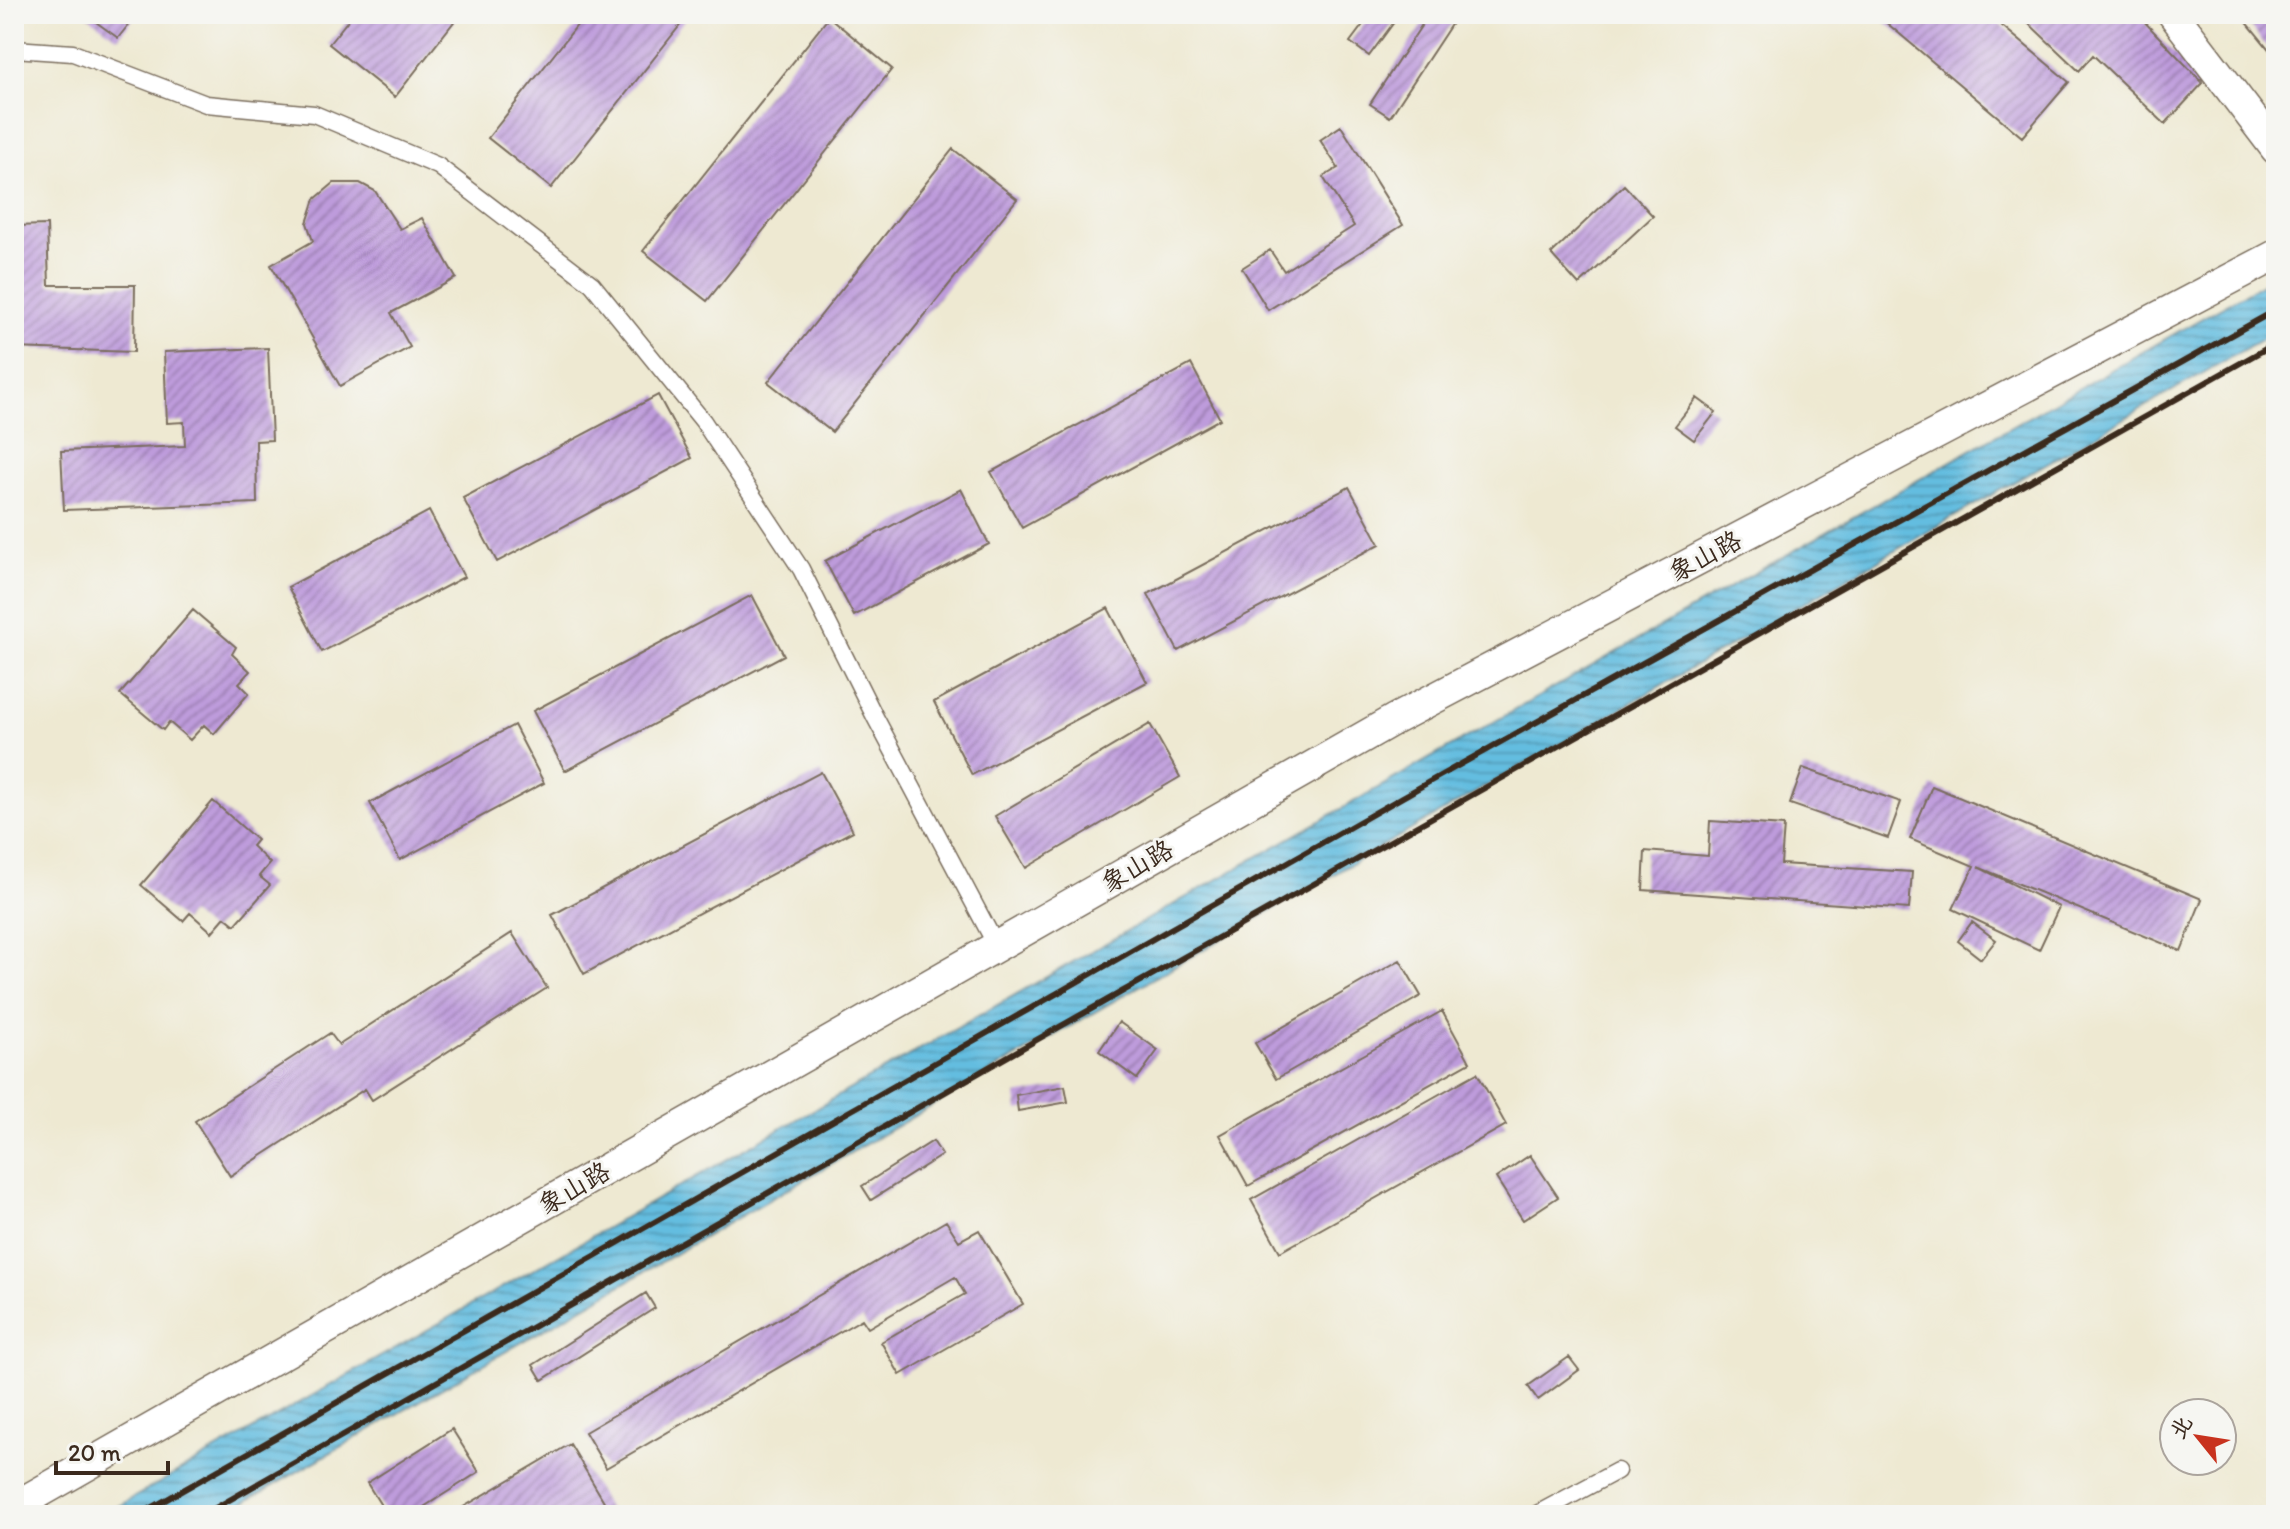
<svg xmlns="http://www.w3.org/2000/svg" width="2290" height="1529" viewBox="0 0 2290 1529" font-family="Itim,'LXGW WenKai TC',sans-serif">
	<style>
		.water { fill: url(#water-rules); stroke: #4f747f; stroke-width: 2 }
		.building { fill: url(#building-hatch) }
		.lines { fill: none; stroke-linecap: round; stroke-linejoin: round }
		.lane-casing { stroke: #7a6d5d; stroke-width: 19 }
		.street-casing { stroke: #7a6d5d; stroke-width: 33 }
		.lane { stroke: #fff; stroke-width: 16 }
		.street { stroke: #fff; stroke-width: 30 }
		.rail { stroke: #3b2a1e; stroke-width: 6 }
		.labels { text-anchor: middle; stroke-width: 6; stroke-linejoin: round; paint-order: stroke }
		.street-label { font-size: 26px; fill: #3b2a1e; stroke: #f6f6f2 }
	</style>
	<defs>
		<pattern id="water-rules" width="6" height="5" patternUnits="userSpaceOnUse" patternTransform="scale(2)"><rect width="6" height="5" fill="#63bde0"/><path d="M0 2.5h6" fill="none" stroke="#539ab5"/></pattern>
		<pattern id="building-hatch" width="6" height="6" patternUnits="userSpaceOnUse" patternTransform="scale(2)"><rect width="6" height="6" fill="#be9bdc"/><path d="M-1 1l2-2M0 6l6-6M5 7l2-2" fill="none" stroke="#9c7fb2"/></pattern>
	</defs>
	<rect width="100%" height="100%" fill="#f6f6f2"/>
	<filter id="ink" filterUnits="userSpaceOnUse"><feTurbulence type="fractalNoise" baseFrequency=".0125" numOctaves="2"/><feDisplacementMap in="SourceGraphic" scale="16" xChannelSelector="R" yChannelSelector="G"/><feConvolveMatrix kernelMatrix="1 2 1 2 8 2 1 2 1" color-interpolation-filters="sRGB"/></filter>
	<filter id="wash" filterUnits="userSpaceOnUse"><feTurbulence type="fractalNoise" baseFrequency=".006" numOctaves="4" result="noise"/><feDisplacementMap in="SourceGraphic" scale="32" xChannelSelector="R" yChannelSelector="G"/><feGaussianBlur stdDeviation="1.8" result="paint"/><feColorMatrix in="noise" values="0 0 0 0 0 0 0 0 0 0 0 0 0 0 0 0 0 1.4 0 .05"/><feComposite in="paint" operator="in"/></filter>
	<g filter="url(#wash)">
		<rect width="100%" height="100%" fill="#eee9d2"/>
		<path class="water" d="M2276 276V331L222 1515H103Z"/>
		<g id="blocks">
			<path class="building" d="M85 14H137L118 38Z
				M353 14H460L395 97 329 44Z
				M586 14H689L551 188 488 138Z
				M1371 14H1400L1369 56 1350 42Z
				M1429 14H1458L1390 117 1370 104Z
				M1876 14H1988L2069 82 2022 137Z
				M2019 14H2137L2203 83 2165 124 2093 55 2079 71Z
				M2240 14H2276V58Z
				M829 17 892 69 707 301 643 251Z
				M1341 126 1403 225 1268 310 1242 268 1270 250 1284 271 1354 226 1323 177 1338 168 1320 140Z
				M953 149 1017 199 832 432 768 382Z
				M334 183H360L375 191 400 229 422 218 456 278 391 313 410 347 340 386 271 265 313 241 307 223 315 199Z
				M1624 185 1653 216 1579 285 1551 254Z
				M47 225 49 285H135L134 352 14 348V226Z
				M268 348 272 440 256 441 257 503 64 510 61 451 185 446 184 422 167 423 164 352Z
				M1191 364 1220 419 1022 528 991 472Z
				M658 395 692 458 497 562 463 498Z
				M1697 398 1716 412 1694 440 1675 426Z
				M1349 487 1380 544 1178 651 1148 594Z
				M961 489 989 544 854 616 825 561Z
				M429 511 464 577 322 652 288 587Z
				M752 595 784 655 565 771 533 711Z
				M1108 608 1147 682 972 775 934 702Z
				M193 610 236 647 232 654 250 671 239 683 249 693 214 734 204 725 190 740 169 722 163 730 120 694Z
				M1150 724 1180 777 1026 868 995 816Z
				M514 725 544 783 400 860 370 803Z
				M1803 768 1901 802 1888 838 1790 804Z
				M821 772 853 831 584 974 552 915Z
				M1932 786 2202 899 2181 951 1978 867 2059 907 2039 950 1953 909 1974 866 1910 839Z
				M213 801 257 840 252 846 270 863 259 876 270 885 235 925 225 917 212 932 190 913 183 921 141 885Z
				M1710 821 1784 826 1781 864 1912 872 1909 909 1643 890 1645 851 1708 856Z
				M1972 922 1996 940 1981 959 1958 941Z
				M512 933 547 988 372 1100 365 1089 230 1176 195 1121 330 1033 339 1045Z
				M1400 960 1421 996 1276 1079 1255 1043Z
				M1442 1011 1470 1062 1248 1186 1220 1135Z
				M1119 1022 1158 1050 1137 1079 1099 1051Z
				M1477 1073 1506 1125 1280 1252 1251 1200Z
				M1065 1086 1068 1102 1018 1111 1016 1095Z
				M933 1141 942 1155 871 1200 862 1186Z
				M1530 1155 1558 1197 1523 1220 1496 1178Z
				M946 1221 959 1241 979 1230 1023 1304 900 1375 881 1342 965 1294 955 1277 868 1328 862 1319 606 1468 585 1432Z
				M646 1293 655 1308 542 1380 533 1365Z
				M1569 1357 1579 1370 1538 1400 1528 1386Z
				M452 1429 479 1472 411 1515H387L367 1483Z
				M570 1444 612 1515H450Z"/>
		</g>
	</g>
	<g filter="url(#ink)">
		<use href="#blocks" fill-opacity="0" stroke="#7a6d5d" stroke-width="2"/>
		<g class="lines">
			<defs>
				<path id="lane" d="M14 49 73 53 206 104 314 114 438 166 592 284 703 421 801 569 875 717 997 947
					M1535 1515 1617 1471"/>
				<path id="street" d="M2173 14 2276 149
					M14 1507 1395 719 2276 255"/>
			</defs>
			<use href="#lane" class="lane-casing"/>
			<use href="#street" class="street-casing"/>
			<use href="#lane" class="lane"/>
			<use href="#street" class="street"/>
			<path class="rail" d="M139 1515 1436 778 2276 310
				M203 1515 1054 1030 2276 343"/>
		</g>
	</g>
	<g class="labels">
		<g class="street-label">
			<text transform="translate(1705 556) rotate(-28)" y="9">象山路</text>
			<text transform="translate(1137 866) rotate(-30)" y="9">象山路</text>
			<text transform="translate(574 1188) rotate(-30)" y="9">象山路</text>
		</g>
	</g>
	<rect width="2290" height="1529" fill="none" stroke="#f6f6f2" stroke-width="48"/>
	<g transform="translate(2198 1437) rotate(300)"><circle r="38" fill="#f6f6f2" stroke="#aba49d" stroke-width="2"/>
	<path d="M0-6L14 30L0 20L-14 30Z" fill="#c8321e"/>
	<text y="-12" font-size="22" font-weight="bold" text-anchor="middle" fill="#3b2a1e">北</text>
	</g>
	<path d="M56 1461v12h112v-12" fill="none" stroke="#3b2a1e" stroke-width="4"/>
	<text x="68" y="1461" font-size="24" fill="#3b2a1e" stroke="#f6f6f2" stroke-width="6" paint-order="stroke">20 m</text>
</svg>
